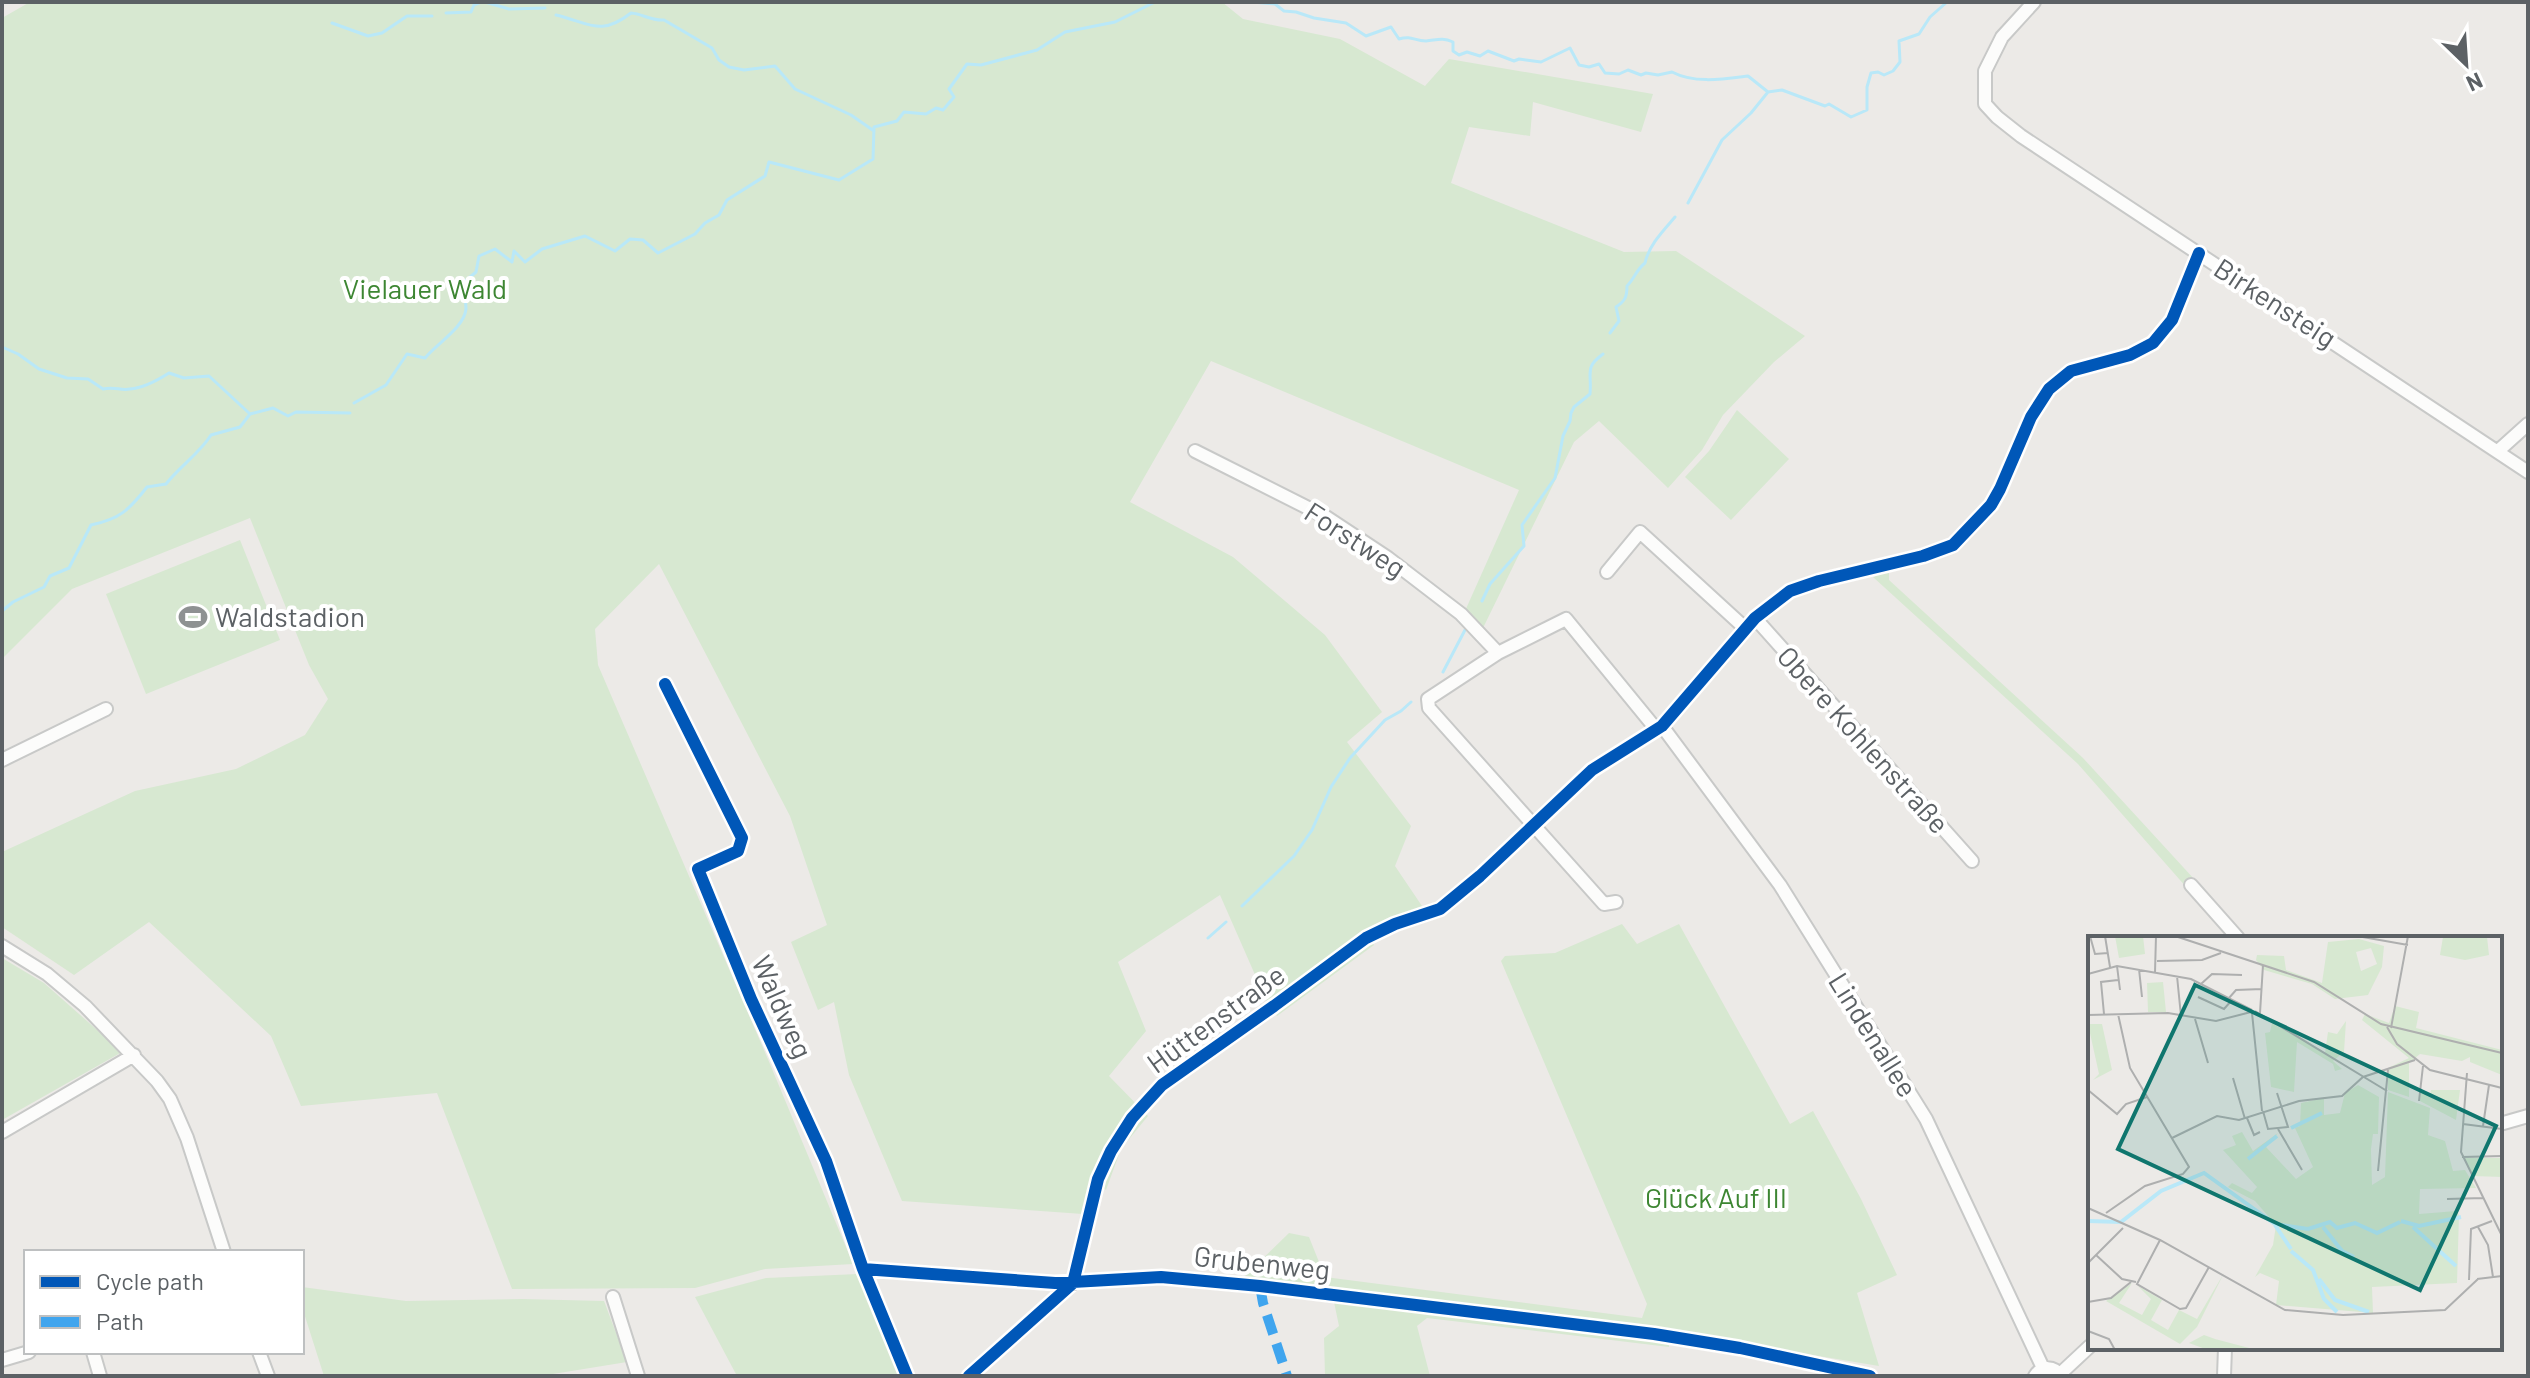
<svg xmlns="http://www.w3.org/2000/svg" width="2530" height="1378" viewBox="0 0 2530 1378" font-family="Barlow,sans-serif">
	<style>
		.green { fill: #d7e8d1 }
		.lines { fill: none; stroke-linecap: round; stroke-linejoin: round }
		.stream { stroke: #b9e8f8; stroke-width: 3 }
		.minor-casing { stroke: #c8c9c8; stroke-width: 16 }
		.minor { stroke: #fcfcfb; stroke-width: 12 }
		.quiet { stroke: #40a5ee; stroke-width: 10; stroke-dasharray: 20 10; stroke-linecap: butt }
		.cycleway-casing { stroke: #fff; stroke-width: 17 }
		.cycleway { stroke: #0057b8; stroke-width: 12 }
		.labels { text-anchor: middle; stroke-width: 8; stroke-linejoin: round; paint-order: stroke }
		.park-label { font-size: 28px; fill: #3d8632; stroke: #fff }
		.street-label { font-size: 28px; fill: #5c6165; stroke: #fff }
		.poi-label { font-size: 28px; fill: #5c6165; stroke: #fff; text-anchor: start }
		.inset-river { fill: none; stroke: #b9e8f8; stroke-width: 4 }
		.inset-road { fill: none; stroke: #aeafaf; stroke-width: 2 }
		.view { fill: #0f766e; fill-opacity: 0.15; stroke: #0f766e; stroke-width: 4 }
		.inset-edge { fill: none; stroke: #5c6165; stroke-width: 4 }
	</style>
	<rect width="100%" height="100%" fill="#eceae7"/>
	<path class="green" d="M30 2H1222L1243 19 1340 39 1425 86 1449 59 1653 94 1641 132 1533 102 1530 136 1469 127 1451 183 1624 252 1676 251 1805 336 1774 362 1723 415 1702 450 1668 488 1599 421 1574 442 1483 628 1465 611 1519 490 1211 361 1130 502 1233 557 1325 635 1382 712 1347 742 1411 826 1395 866 1422 906 1363 931 1374 945 1277 1016 1267 1002 1220 895 1118 962 1146 1031 1109 1076 1148 1116 1121 1149 1106 1190 1090 1178 1083 1214 902 1201 849 1075 834 1002 818 1010 791 942 827 925 790 816 659 564 595 629 598 665 770 1064 853 1264 765 1269 695 1288 512 1289 437 1093 301 1106 271 1036 149 922 74 975 2 927V852L135 791 236 769 305 735 328 699 309 665 250 518 72 589 2 659V18Z
		M1737 410 1789 459 1731 520 1685 477 1709 451Z
		M240 540 280 640 146 694 106 594Z
		M1889 571V580L2083 758 2195 880 2187 888 2078 764 1873 577Z
		M1622 924 1637 944 1679 924 1790 1124 1813 1111 1861 1199 1897 1275 1857 1293 1879 1366 1669 1331V1347L1427 1318 1417 1326 1430 1376H1325L1324 1338 1339 1326 1334 1302 1328 1289 1245 1276 1289 1233 1309 1237 1325 1277 1642 1318 1647 1304 1501 961 1505 956 1555 953Z
		M2 958 44 983 122 1052 2 1120Z
		M858 1274 901 1376H737L695 1297 766 1278Z
		M302 1287 406 1301 522 1299 604 1301 627 1362 553 1374V1376H324L302 1307Z"/>
	<g class="lines">
		<path class="stream" d="M485 2 509 9 545 8
			M1252 2 1275 4 1284 11 1296 12 1314 18 1346 23 1366 36 1391 27 1399 39C1412 35 1414 41 1426 41 1437 40 1442 37 1453 42V51L1459 55 1467 52 1480 56 1488 51 1514 61 1519 59 1541 62 1570 48 1579 65 1589 67 1599 64 1605 73 1619 74 1628 70 1641 75 1646 73 1658 75 1672 72C1695 84 1724 79 1748 76L1768 92 1782 90 1825 106 1829 104 1851 117 1867 110V87L1871 73 1878 72 1884 75 1893 71 1900 62 1899 41 1919 34 1930 17 1947 2
			M446 13 471 12 474 5 481 2
			M556 15C590 23 600 37 631 13 643 14 651 21 664 20L712 48 719 60 729 67 744 70 775 66 795 89 851 115 874 131
			M332 23 368 36 382 33 407 16H432
			M1688 203 1722 140 1751 113 1768 92
			M1610 333 1619 321 1616 307C1625 301 1627 297 1627 286 1635 278 1636 270 1645 263 1649 245 1663 231 1675 217
			M2 347 18 354 39 369 67 378 88 379 103 389C115 386 120 391 130 389 144 388 158 380 169 373L184 378 209 376 250 414
			M354 403 386 385 407 354 425 358C436 344 464 328 466 309 466 301 464 291 463 283L476 272 479 256 495 249 512 262 514 251 525 262 542 249 585 236 615 251 630 239 643 240 658 253 695 234 705 223 719 215 727 200 765 176 769 162 839 180 873 159 874 127 897 121 904 112 926 114 936 108 943 110 954 97 949 89 967 64 981 65 1037 50 1065 32 1115 22 1155 2
			M1482 601 1490 584 1524 546 1522 525 1555 478 1563 436 1570 421 1571 413 1574 407 1590 394C1592 372 1584 368 1603 354
			M2 611 13 602 44 587 50 576 69 568 91 525C120 519 129 510 147 487L166 484C180 466 199 454 211 435L240 427 250 414 273 408 288 416 296 412 350 413
			M1443 672 1465 630
			M1242 906 1294 856 1312 830 1331 787 1350 758 1385 720 1401 711 1411 702
			M1208 938 1226 922"/>
		<defs>
			<path id="minor" d="M2034 2 2002 37 1985 71V104L1997 117 2021 136 2528 472
				M1195 451 1326 517 1388 558 1461 614 1498 653
				M2498 451 2528 424
				M1607 572 1640 532 1746 629
				M1755 618 1972 861
				M665 684 742 838 738 851 698 869 751 999 826 1161 863 1269 907 1376
				M1662 726 1780 885 1926 1119 2043 1368
				M2 760 106 709
				M2191 885 2238 938
				M1616 902 1604 904 1429 708 1428 699 1498 653 1566 619 1656 729
				M2 946 47 974 85 1006 157 1081 170 1099 187 1138 224 1252
				M2500 1124 2528 1116
				M2 1132 134 1055
				M863 1269 1055 1283 1161 1277 1260 1286 1654 1334 1740 1348 1870 1376
				M613 1297 638 1376
				M93 1352 100 1376
				M259 1352 268 1376
				M2 1360 29 1352
				M2060 1374 2090 1346
				M969 1376 1073 1283 1098 1179 1111 1151 1132 1118 1162 1085 1274 1006 1366 938 1395 924 1440 909 1480 876 1592 770 1662 726 1755 618 1790 591 1819 581 1923 556 1953 545 1991 505 2000 489 2031 417 2049 389 2071 371 2130 355 2153 343 2172 320 2199 253
				M2035 1376C2042 1365 2054 1366 2061 1376
				M2224 1376 2225 1348"/>
		</defs>
		<use href="#minor" class="minor-casing"/>
		<use href="#minor" class="minor"/>
		<path class="quiet" d="M1260 1286 1263 1303 1287 1376"/>
		<defs>
			<path id="cycleway" d="M665 684 742 838 738 851 698 869 751 999 826 1161 863 1269 907 1376
				M863 1269 1055 1283 1161 1277 1260 1286 1654 1334 1740 1348 1870 1376
				M969 1376 1073 1283 1098 1179 1111 1151 1132 1118 1162 1085 1274 1006 1366 938 1395 924 1440 909 1480 876 1592 770 1662 726 1755 618 1790 591 1819 581 1923 556 1953 545 1991 505 2000 489 2031 417 2049 389 2071 371 2130 355 2153 343 2172 320 2199 253"/>
		</defs>
		<use href="#cycleway" class="cycleway-casing"/>
		<use href="#cycleway" class="cycleway"/>
	</g>
	<defs>
		<symbol id="stadium-bare" viewBox="-9 -9 18 18"><path d="M0-5a6.5 5 0 1 0 0 10a6.5 5 0 1 0 0-10ZM-3.5-1.8h7v3.6h-7Z" fill="#8e9192" stroke="#fff" stroke-width="2.5" paint-order="stroke"/></symbol>
	</defs>
	<g fill-rule="evenodd">
		<use href="#stadium-bare" x="173" y="597" width="40" height="40"/>
	</g>
	<g class="labels">
		<g class="park-label">
			<text x="425" y="299">Vielauer Wald</text>
			<text x="1716" y="1208">Glück Auf III</text>
		</g>
		<g class="street-label">
			<text transform="translate(2275 303) rotate(33)" y="10">Birkensteig</text>
			<text transform="translate(1355 540) rotate(33)" y="10">Forstweg</text>
			<text transform="translate(1863 740) rotate(48)" y="10">Obere Kohlenstraße</text>
			<text transform="translate(782 1007) rotate(66)" y="10">Waldweg</text>
			<text transform="translate(1216 1019) rotate(-36)" y="10">Hüttenstraße</text>
			<text transform="translate(1873 1035) rotate(58)" y="10">Lindenallee</text>
			<text transform="translate(1262 1263) rotate(6)" y="10">Grubenweg</text>
		</g>
		<g class="poi-label">
			<text x="215" y="627">Waldstadion</text>
		</g>
	</g>
	<g transform="translate(2088 936)">
		<rect width="414" height="414" fill="#eceae7"/>
		<path d="M27 0H55L57 18 31 22ZM367 0 399 1 401 19 377 24 352 19 355 1ZM271 3 296 10 294 31 280 59 247 63 224 48 176 34 168 24 169 19 196 20 198 34 234 47 240 6ZM283 12 289 28 273 35 268 16ZM75 46 78 76H60L59 47ZM307 70 331 76 328 92 414 114V139L382 126V121L374 125 332 118 321 127V161L300 154V132L321 122 274 84 277 78 301 87ZM258 85 256 116 245 125 254 133 247 135 245 128 209 106 206 156 183 151 177 97 182 96 184 87 237 117 240 96 249 98ZM0 88H14L24 134 5 144 11 138ZM270 149 291 161 290 198H285L283 213 284 249 297 241 300 156 342 172 340 199 357 205 365 235 377 234 388 252 332 253 331 278 368 275 371 279 369 347 284 351 285 377 188 369 191 345 172 337 167 341 185 309 188 289 167 265 140 251 144 247 164 257 169 251 135 214 148 209 144 200 154 196 165 215 190 197 178 211 208 243 225 231 207 192 212 190 213 167 236 162V179L252 177 257 157ZM343 154H372L368 184 332 165 333 157 342 159ZM376 222H414V241L385 240ZM136 337 109 391 92 408 18 365 44 347 31 367 54 379 63 363 50 350 74 364 63 384 80 394 91 374 109 383ZM116 399 127 403 165 413 120 414 101 407Z" fill="#d7e8d1" fill-rule="evenodd"/>
		<path class="inset-river" d="M203 192 234 177M160 223 189 200M0 285 33 286 73 255 116 237 187 288 220 293 242 286 249 292 267 287 289 297 312 286M313 285 331 290 373 281M187 289 203 313M235 291 254 315 266 321M325 291 368 330M203 315 225 334 236 363 249 376M231 343 247 364 281 376"/>
		<path class="inset-road" d="M2 0 7 18 20 17M17 0 22 31M87 0 226 46 293 88 414 117M269 0 320 9M69 25 114 24 133 17M29 30 32 54M51 33 54 61M67 36 68 0M0 38 29 30 103 43 164 74M89 40 93 80M113 48 124 38 154 39M110 61 136 73 144 64M141 62 148 54 174 53M167 75 299 155M164 77 174 175M172 77 175 29M16 78 13 46 30 44M0 79 80 77 128 85 163 76M107 83 120 127M299 91 309 108 342 134 414 152M303 92 320 0M379 137 373 216 414 300M145 142 157 183M0 154 29 178 38 168 59 161M331 165 335 130M175 175 180 193 200 191 189 157M159 182 166 199 172 196M375 188 414 193M395 190 401 149M190 193 214 234M84 202 129 180 151 184 211 165 254 160 275 141 327 124M374 221 414 220M290 235 300 134M359 263 395 262M0 272 72 304 197 374 255 379 357 374 390 343M18 277 57 250 95 238 101 231 42 132 30 78M390 291 400 309 405 341M72 304 49 348 92 373 98 372 121 331M8 319 34 343 48 346M0 327 35 292M389 343 414 340M381 344 383 293 404 285M0 366 23 362 43 346M0 395 21 403 27 414"/>
		<path class="view" d="M107 49 408 190 332 354 30 213Z"/>
		<rect width="414" height="414" class="inset-edge"/>
	</g>
	<rect width="2530" height="1378" fill="none" stroke="#5c6165" stroke-width="8"/>
	<rect x="24" y="1250" width="280" height="104" fill="#ffffff" stroke="#bec0c1" stroke-width="2"/>
	<rect x="40" y="1276" width="40" height="12" fill="#0057b8" stroke="#bec0c1" stroke-width="2"/>
	<text x="96" y="1290" font-size="24" fill="#5c6165">Cycle path</text>
	<rect x="40" y="1316" width="40" height="12" fill="#40a5ee" stroke="#bec0c1" stroke-width="2"/>
	<text x="96" y="1330" font-size="24" fill="#5c6165">Path</text>
	<g transform="translate(2466 64) rotate(155)" stroke="#ffffff" stroke-width="6" paint-order="stroke">
	<path d="M0-6L14 30L0 20L-14 30Z" fill="#5c6165"/>
	<text y="-12" font-size="22" font-weight="bold" text-anchor="middle" fill="#5c6165">N</text>
	</g>
</svg>
